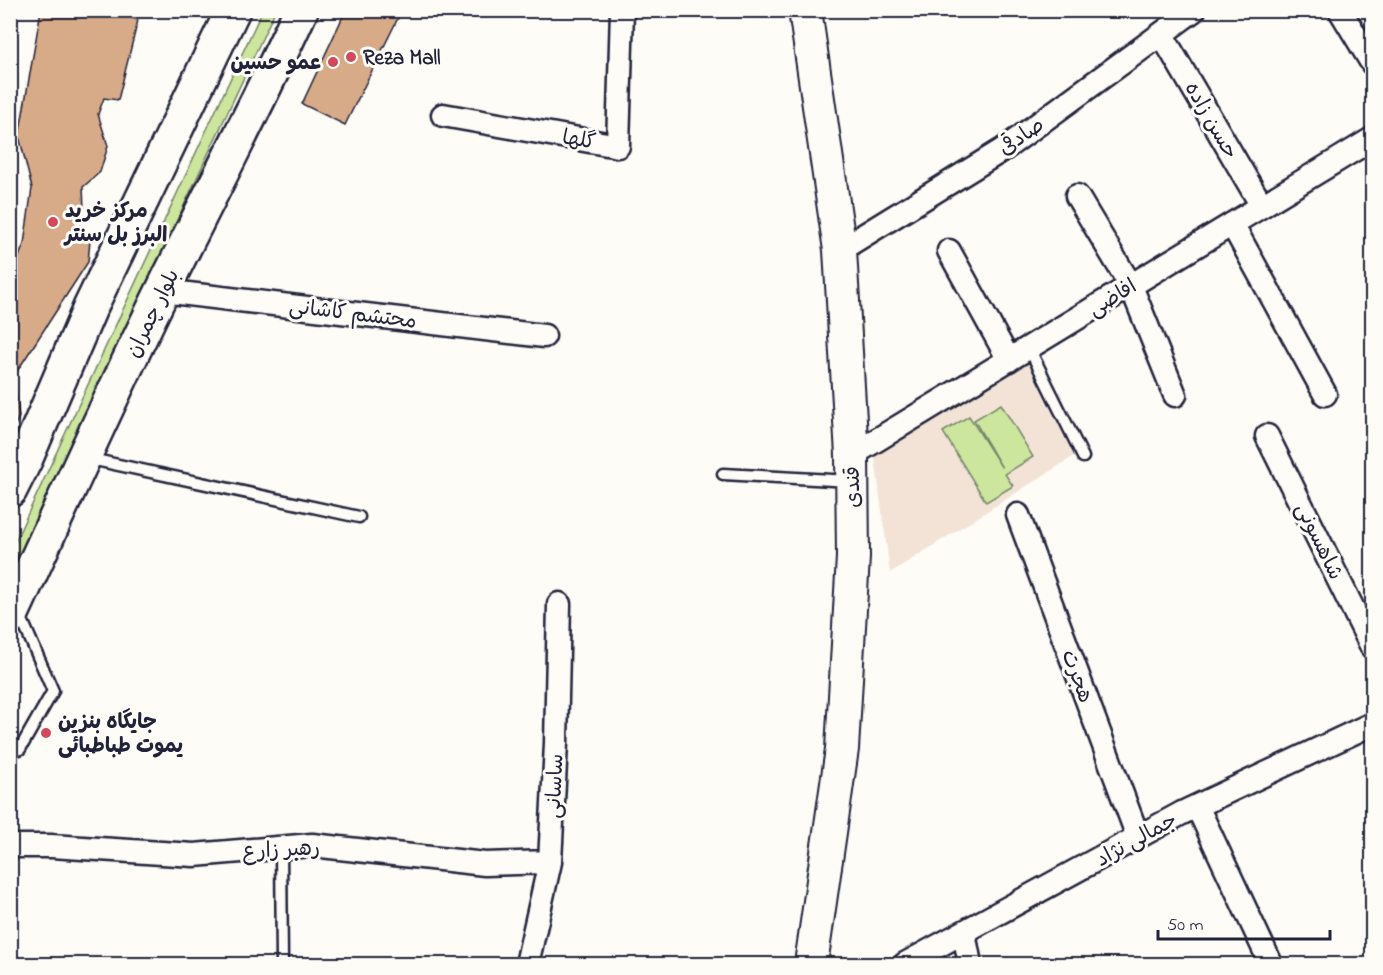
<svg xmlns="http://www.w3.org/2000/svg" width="1383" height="975" viewBox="0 0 1383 975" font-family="'Indie Flower','Playpen Sans Arabic',sans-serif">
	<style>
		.built { fill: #f2e3d6 }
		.green { fill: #cce69d; stroke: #77846c; stroke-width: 1.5 }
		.building { fill: #d7aa88; stroke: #22223b; stroke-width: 1.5 }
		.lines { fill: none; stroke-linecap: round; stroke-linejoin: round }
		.lane-casing { stroke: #22223b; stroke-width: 15 }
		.street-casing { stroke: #22223b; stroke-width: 27 }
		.secondary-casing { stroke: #22223b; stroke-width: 36 }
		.primary-casing { stroke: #22223b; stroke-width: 38 }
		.lane { stroke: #fdfcf7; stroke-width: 10 }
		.street { stroke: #fdfcf7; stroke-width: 22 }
		.secondary { stroke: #fdfcf7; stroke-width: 32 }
		.primary { stroke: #fdfcf7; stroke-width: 33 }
		.poi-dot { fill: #d1495b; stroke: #fdfcf7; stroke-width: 2 }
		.labels { text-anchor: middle; stroke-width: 6; stroke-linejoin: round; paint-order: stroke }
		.poi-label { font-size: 21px; font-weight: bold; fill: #22223b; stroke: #fdfcf7; text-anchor: start }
		.street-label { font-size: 21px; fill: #22223b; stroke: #fdfcf7 }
	</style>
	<rect width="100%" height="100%" fill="#fdfcf7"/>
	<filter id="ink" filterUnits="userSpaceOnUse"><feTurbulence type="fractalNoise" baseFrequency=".0167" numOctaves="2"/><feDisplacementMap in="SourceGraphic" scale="12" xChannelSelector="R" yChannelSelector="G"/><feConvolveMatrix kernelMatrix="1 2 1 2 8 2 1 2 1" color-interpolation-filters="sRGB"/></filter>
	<g filter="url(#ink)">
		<path class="built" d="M1025 358 1074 456 890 573 874 450Z"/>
		<path class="green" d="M262 11H275L11 575V550Z
			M1001 404 1033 457 1005 474 1013 486 986 502 943 432 969 416 1002 468 974 420Z"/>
		<path class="building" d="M41 10H110L138 20 118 100 104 98 98 114 108 146 100 172 83 187 84 209 76 235 90 240 88 262 14 376 19 417 10 435V279L24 244 32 188 19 136Z
			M346 10H402L345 125 302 104Z"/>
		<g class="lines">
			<defs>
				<path id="lane" d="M1029 348 1083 457
					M86 458 359 517
					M723 474 851 481
					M10 751 20 749 53 691 19 613
					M281 848 282 964"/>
				<path id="street" d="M1340 10 1372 63
					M1162 35 1262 206
					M443 115 618 146 622 10
					M1077 196 1131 286 1175 395
					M1232 224 1325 394
					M840 250 1004 149 1194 10
					M949 251 1009 360
					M163 291 544 336
					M1267 436 1372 647
					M852 455 1372 139
					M1018 515 1138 837
					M1197 806 1271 964
					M10 846H51L194 855 312 845 485 864 550 862
					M964 933 970 964
					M527 964 550 862 556 743 559 604
					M905 964 1182 813 1372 724"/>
				<path id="secondary" d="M805 10 840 250 852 455 853 557 842 749 811 964"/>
				<path id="primary" d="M10 490 26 458 90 308 233 10
					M10 618C60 509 109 400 162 292 208 198 257 106 301 10"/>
			</defs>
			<use href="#lane" class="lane-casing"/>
			<use href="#street" class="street-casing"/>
			<use href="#secondary" class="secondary-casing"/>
			<use href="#primary" class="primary-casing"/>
			<use href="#lane" class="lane"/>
			<use href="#street" class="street"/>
			<use href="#secondary" class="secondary"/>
			<use href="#primary" class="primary"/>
		</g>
	</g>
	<g class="poi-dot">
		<circle cx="351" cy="57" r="6"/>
		<circle cx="333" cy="62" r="6"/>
		<circle cx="53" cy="222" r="6"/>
		<circle cx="46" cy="733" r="6"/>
	</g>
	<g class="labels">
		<g class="poi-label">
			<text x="363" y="64">Reza Mall</text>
			<text x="321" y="69" text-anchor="end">عمو حسین</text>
			<text x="65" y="217">مرکز خرید<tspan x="65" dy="24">البرز بل سنتر</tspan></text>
			<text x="58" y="728">جایگاه بنزین<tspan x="58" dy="24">یموت طباطبائی</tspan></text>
		</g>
		<g class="street-label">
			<text transform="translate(1212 120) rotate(60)" y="7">حسن زاده</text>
			<text transform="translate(1021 136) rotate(-35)" y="7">صادقی</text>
			<text transform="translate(579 139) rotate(10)" y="7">گلها</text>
			<text transform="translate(1112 297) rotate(-31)" y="7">افاضی</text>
			<text transform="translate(152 313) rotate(-64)" y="7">بلوار چمران</text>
			<text transform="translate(353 313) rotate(7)" y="7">محتشم کاشانی</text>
			<text transform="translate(852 487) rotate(-91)" y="7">قندی</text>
			<text transform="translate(1320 541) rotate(64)" y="7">شاهسونی</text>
			<text transform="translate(1078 676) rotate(70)" y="7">هجرت</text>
			<text transform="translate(554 786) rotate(-87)" y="7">ساسانی</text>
			<text transform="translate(1136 839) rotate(-29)" y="7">جمالی نژاد</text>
			<text transform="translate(281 849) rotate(-3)" y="7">رهبر زارع</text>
		</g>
	</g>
	<rect width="1383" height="975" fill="none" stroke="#fdfcf7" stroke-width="36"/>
	<rect x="18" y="18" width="1347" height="939" fill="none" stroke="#22223b" stroke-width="2" filter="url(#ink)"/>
	<path d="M1158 930v9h172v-9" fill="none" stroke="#22223b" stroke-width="3"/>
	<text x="1167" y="930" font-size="18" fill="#22223b" stroke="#fdfcf7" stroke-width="4.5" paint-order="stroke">50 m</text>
</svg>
